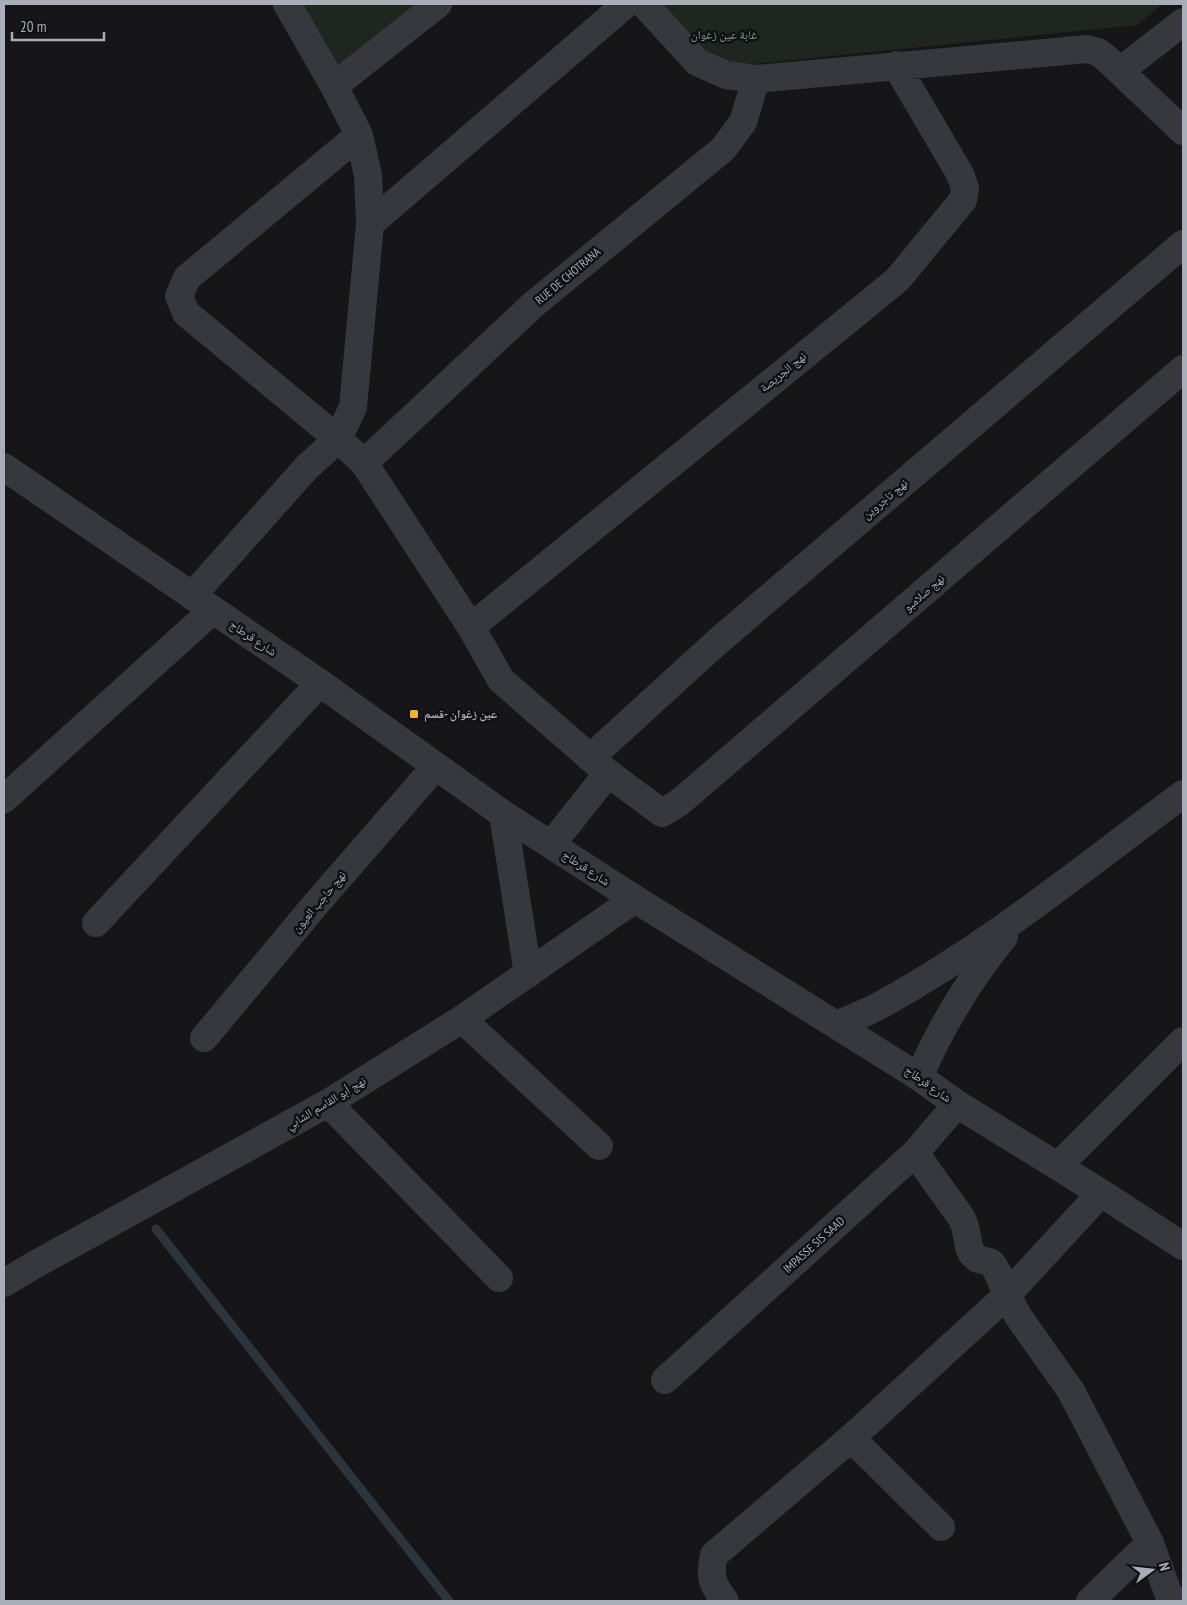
<svg xmlns="http://www.w3.org/2000/svg" width="1187" height="1605" viewBox="0 0 1187 1605" font-family="'PT Sans Narrow','Noto Naskh Arabic',sans-serif">
	<style>
		.green { fill: #1e261f }
		.lines { fill: none; stroke-linecap: round; stroke-linejoin: round }
		.stream { stroke: #2c353c; stroke-width: 9 }
		.minor { stroke: #37383d; stroke-width: 28 }
		.tertiary { stroke: #37383d; stroke-width: 28 }
		.poi-dot { fill: #f2b134; stroke: #111113; stroke-width: 2 }
		.labels { text-anchor: middle; stroke-width: 5; stroke-linejoin: round; paint-order: stroke }
		.park-label { font-size: 12px; fill: #7fa381; stroke: #111113 }
		.street-label { font-size: 12px; fill: #a8adb8; stroke: #111113 }
		.poi-label { font-size: 12px; font-weight: bold; fill: #a8adb8; stroke: #111113; text-anchor: start }
	</style>
	<rect width="100%" height="100%" fill="#161618"/>
	<path class="green" d="M290 4H437L335 81Z
		M646 4H1162L1138 25 713 68Z"/>
	<g class="lines">
		<path class="stream" d="M156 1229 449 1601"/>
		<path class="minor" d="M287 4 334 86 359 135 368 175 370 224 353 407 338 439 364 463 471 627 501 680 608 773 662 813 680 802 1183 369
			M644 4 697 62 726 75 756 79 1087 49 1098 52 1106 58 1183 131
			M1120 71 1183 22
			M334 86 438 4
			M370 224 626 4
			M364 463 534 304 723 149 743 122 756 79
			M192 596 307 467 338 439 186 313 179 296 187 278 359 135
			M471 627 897 280 963 200 965 188 960 174 896 65
			M590 758 716 643 1183 244
			M4 799 213 610
			M503 814 528 974
			M551 845 608 773
			M96 923 320 683
			M462 1019 599 1146
			M204 1038 315 905 435 767
			M328 1103 499 1278
			M915 1153 961 1217 965 1226 969 1247 972 1254 978 1259 990 1262 993 1265 999 1275 1007 1295 1018 1316 1071 1391 1150 1543 1168 1593 1175 1601
			M1058 1166 1183 1041
			M4 1283 36 1264 328 1103 462 1019 635 899
			M665 1380 915 1153 957 1104
			M851 1438 941 1527
			M725 1601C712 1584 709 1577 714 1555L851 1438 1007 1295 1101 1193
			M1090 1601 1150 1543"/>
		<path class="tertiary" d="M4 467 320 683 503 814 635 899 919 1077 957 1104 1101 1193 1183 1246
			M836 1025C852 1018 869 1012 884 1003 991 944 1086 866 1183 794
			M919 1077C941 1026 969 980 1004 937"/>
	</g>
	<rect class="poi-dot" x="409" y="709" width="10" height="10" rx="2.5"/>
	<g class="labels">
		<g class="park-label">
			<text x="724" y="39">غابة عين زغوان</text>
		</g>
		<g class="street-label">
			<text transform="translate(568 276) rotate(-40)" y="4">RUE DE CHOTRANA</text>
			<text transform="translate(783 372) rotate(-39)" y="4">نهج الجريصة</text>
			<text transform="translate(885 499) rotate(-40)" y="4">نهج تاجروين</text>
			<text transform="translate(924 593) rotate(-41)" y="4">نهج صلامبو</text>
			<text transform="translate(253 638) rotate(34)" y="4">شارع قرطاج</text>
			<text transform="translate(586 868) rotate(33)" y="4">شارع قرطاج</text>
			<text transform="translate(319 902) rotate(-50)" y="4">نهج حاجب العيون</text>
			<text transform="translate(928 1084) rotate(35)" y="4">شارع قرطاج</text>
			<text transform="translate(326 1103) rotate(-31)" y="4">نهج أبو القاسم الشابي</text>
			<text transform="translate(814 1245) rotate(-42)" y="4">IMPASSE SIS SAAD</text>
		</g>
		<g class="poi-label">
			<text x="424" y="718">عين زغوان -قسم</text>
		</g>
	</g>
	<rect width="1187" height="1605" fill="none" stroke="#a8adb8" stroke-width="10"/>
	<g transform="translate(1152 1570) rotate(75)" stroke="#111113" stroke-width="4" paint-order="stroke">
	<path d="M0-4L9 19L0 12L-9 19Z" fill="#a8adb8"/>
	<text y="-8" font-size="14" font-weight="bold" text-anchor="middle" fill="#a8adb8">N</text>
	</g>
	<path d="M12 32v8h92v-8" fill="none" stroke="#a8adb8" stroke-width="2.5"/>
	<text x="20" y="32" font-size="15" fill="#a8adb8" stroke="#111113" stroke-width="4" paint-order="stroke">20 m</text>
</svg>
